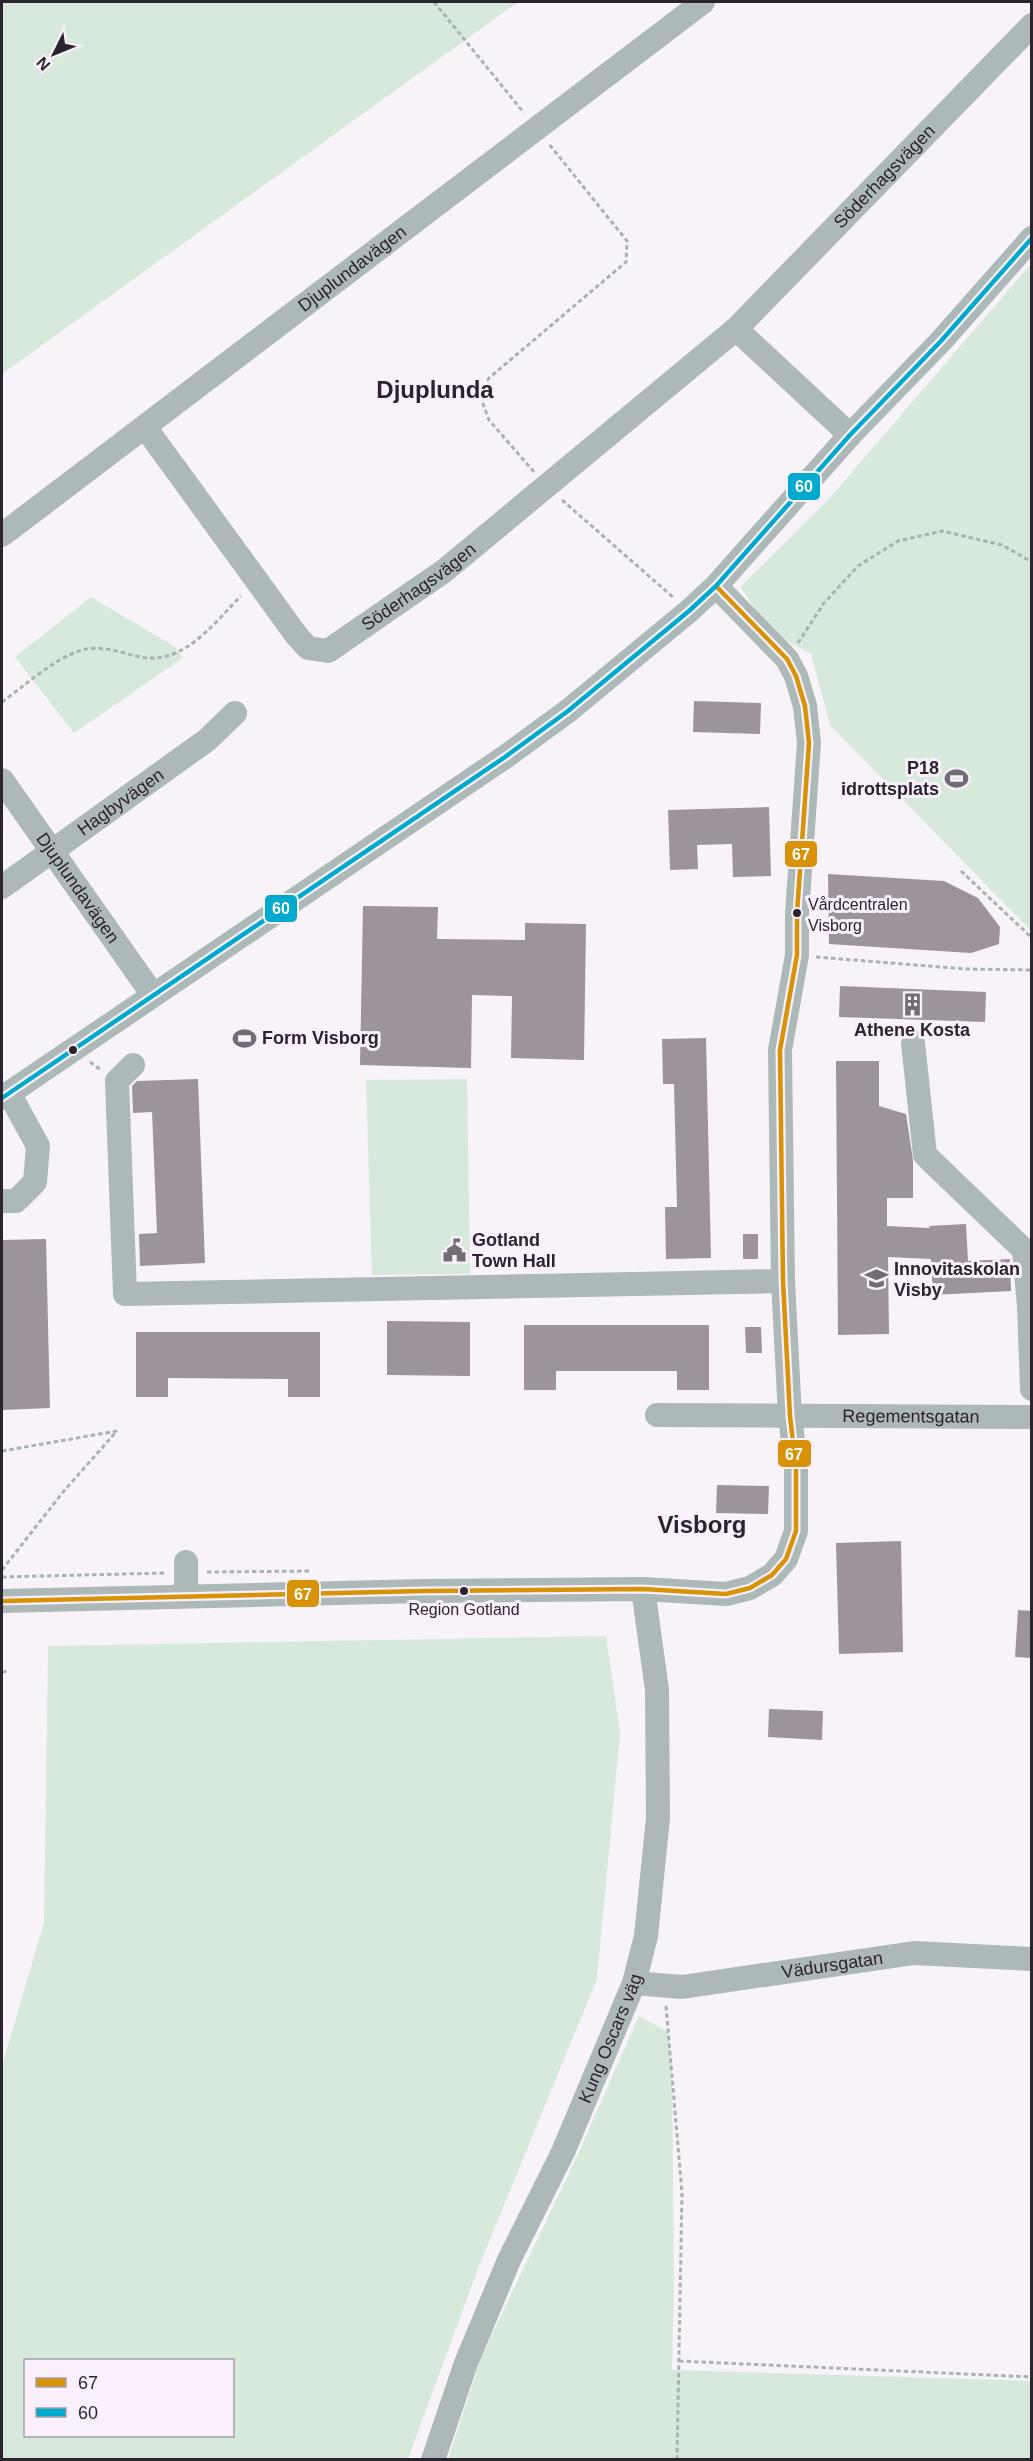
<svg xmlns="http://www.w3.org/2000/svg" width="1033" height="2461" viewBox="0 0 1033 2461" font-family="Helvetica,sans-serif">
	<style>
		.green { fill: #d6e9db; fill-rule: evenodd }
		.building { fill: #9d939c }
		.lines { fill: none; stroke-linecap: round; stroke-linejoin: round }
		.path { stroke: #aab2b2; stroke-width: 3; stroke-dasharray: 4.5 3; stroke-linecap: butt }
		.minor { stroke: #adb8b8; stroke-width: 24 }
		.bus-1-casing { stroke: #f9f0fc; stroke-width: 9 }
		.bus-2-casing { stroke: #f9f0fc; stroke-width: 9 }
		.bus-1 { stroke: #d89207; stroke-width: 4.5 }
		.bus-2 { stroke: #00a9ce; stroke-width: 4.5 }
		.bus-dot { fill: #2b242f; stroke: #f9f0fc; stroke-width: 2 }
		.labels { text-anchor: middle; stroke-width: 6; stroke-linejoin: round; paint-order: stroke }
		.bus-label { font-size: 16px; fill: #2b242f; stroke: #f9f0fc; text-anchor: start }
		.street-label { font-size: 18px; fill: #2b242f; stroke: #f9f0fc }
		.poi-label { font-size: 18px; font-weight: bold; fill: #2b242f; stroke: #f9f0fc; text-anchor: start }
		.district-label { font-size: 24px; font-weight: bold; fill: #2b242f; stroke: #f9f0fc }
		.line-badge { stroke: #f9f0fc; stroke-width: 2 }
		.badge-label { font-size: 16px; text-anchor: middle; font-weight: bold; fill: #fff }
	</style>
	<rect width="100%" height="100%" fill="#f8f3f9"/>
	<path class="green" d="M2 2H518L2 374Z
		M1031 264V931L830 725 811 654 771 632 740 587 828 500Z
		M91 597 175 647 183 658 74 733 15 657Z
		M467 1079 470 1274 372 1275 366 1080Z
		M606 1636 620 1733 597 1979 479 2266 408 2459H2V2066L44 1922 48 1646ZM26 2360H232V2436H26Z
		M639 2016 668 2032 672 2067 674 2289 672 2370 1031 2381V2459L448 2460 481 2358 578 2154Z"/>
	<path class="building" d="M694 701 761 703 760 734 693 732Z
		M769 807 771 876 733 877 732 844 697 845 698 869 670 870 668 810Z
		M828 874 944 881 978 898 1000 927 999 944 971 953 829 944Z
		M363 906 438 907 437 939 525 940V923L586 924 584 1060 511 1058 512 996 472 995 471 1068 360 1065Z
		M840 986 986 992 985 1022 839 1017Z
		M706 1038 711 1258 666 1259 665 1207H677L674 1084H663L662 1039Z
		M836 1061H879V1106L906 1114 913 1160V1198H887V1226L930 1228 929 1226 966 1224 968 1261 1010 1259 1011 1291 933 1295 931 1259 888 1257 889 1334 838 1335Z
		M198 1079 205 1263 140 1266 139 1234 157 1233 152 1112 133 1113 132 1086 137 1081Z
		M743 1234H758V1259H743Z
		M46 1239 50 1408 2 1410V1240Z
		M387 1321 470 1322V1376L387 1375Z
		M524 1325H709V1390H677V1371H556V1390H524Z
		M745 1327H761L762 1353H746Z
		M136 1332H320V1397H288V1379L168 1378V1397H136Z
		M717 1485 769 1486 768 1514 716 1513Z
		M901 1541 903 1652 839 1654 836 1543Z
		M1018 1610 1032 1611V1658L1015 1657Z
		M769 1709 823 1711 822 1740 768 1737Z"/>
	<g class="lines">
		<path class="path" d="M434 2 524 113
			M534 472 489 420 479 393 489 378 626 262 627 241 549 144
			M562 500 674 598
			M798 643 824 603 858 566 898 541 942 531 1002 545 1032 562
			M2 702C24 686 55 658 82 650 99 645 120 652 136 656 182 668 212 625 241 596
			M961 871 1032 938
			M816 957 966 969 1032 970
			M90 1062 101 1070
			M2 1451 117 1431
			M2 1570 63 1492 117 1431
			M207 1572 312 1571
			M2 1577 165 1573
			M2 1672 9 1671
			M666 2006 682 2193 677 2460
			M679 2361 1032 2377"/>
		<g class="minor">
			<path d="M736 329 850 435"/>
			<path id="s1" d="M145 427 297 636 308 648 328 651 444 571 736 329 1032 25"/>
			<path id="s2" d="M2 535 703 2"/>
			<path id="s3" d="M2 780 153 995"/>
			<path id="s4" d="M2 887 207 740 235 713"/>
			<path d="M913 1043 925 1155 1024 1250 1029 1306"/>
			<path d="M133 1065 117 1081 125 1294 783 1281"/>
			<path d="M2 1098 505 757 568 711 689 611 716 586 850 435 941 341 1032 238"/>
			<path d="M2 1201H16L35 1182 38 1146 9 1093"/>
			<path d="M1032 1306H1029L1032 1389"/>
			<path id="s5" d="M657 1415 1032 1417"/>
			<path d="M186 1562V1596"/>
			<path d="M2 1601 423 1591 643 1589 726 1594 750 1588 772 1575 786 1559 796 1531V1467L790 1416 783 1281 780 1050 797 955V913L809 743 805 706 796 676 787 659 716 586"/>
			<path id="s6" d="M634 1983 682 1987 914 1953 1032 1959"/>
			<path id="s7" d="M433 2460 466 2363 509 2260 563 2152 634 1983 646 1936 658 1818 657 1690 643 1589"/>
		</g>
		<defs>
			<path id="bus-1" d="M2 1601 423 1591 643 1589 726 1594 750 1588 772 1575 786 1559 796 1531V1467L790 1416 783 1281 780 1050 797 955V913L809 743 805 706 796 676 787 659 716 586"/>
			<path id="bus-2" d="M2 1098 505 757 568 711 689 611 716 586 850 435 941 341 1032 238"/>
		</defs>
		<use href="#bus-1" class="bus-1-casing"/>
		<use href="#bus-2" class="bus-2-casing"/>
		<use href="#bus-1" class="bus-1"/>
		<use href="#bus-2" class="bus-2"/>
	</g>
	<defs>
		<symbol id="stadium-bare" viewBox="-9 -9 18 18"><path d="M0-5a6.5 5 0 1 0 0 10a6.5 5 0 1 0 0-10ZM-3.5-1.8h7v3.6h-7Z" fill="#736c76" stroke="#f9f0fc" stroke-width="2.5" paint-order="stroke"/></symbol>
		<symbol id="building-bare" viewBox="-9 -9 18 18"><path d="M-4-6H4V6H1V3H-1V6H-4ZM-2.5-4.3h1.7v1.8h-1.7ZM.8-4.3h1.7v1.8H.8ZM-2.5-1h1.7V.8h-1.7ZM.8-1h1.7V.8H.8Z" fill="#736c76" stroke="#f9f0fc" stroke-width="2.5" paint-order="stroke"/></symbol>
		<symbol id="civic-bare" viewBox="-9 -9 18 18"><path d="M-.6-6.5H3V-4.5H.6V-3L4-1V1h2V6H-6V1h2V-1L-.6-3ZM-1.2 2.5V6h2.4V2.5Z" fill="#736c76" stroke="#f9f0fc" stroke-width="2.5" paint-order="stroke"/></symbol>
		<symbol id="school-bare" viewBox="-9 -9 18 18"><path d="M0-5L7-2L0 1L-7-2ZM-4 1L0 2.5L4 1V4Q0 6-4 4Z" fill="#736c76" stroke="#f9f0fc" stroke-width="2.5" paint-order="stroke"/></symbol>
	</defs>
	<g fill-rule="evenodd">
		<use href="#stadium-bare" x="940" y="762" width="33" height="33"/>
		<use href="#building-bare" x="896" y="988" width="33" height="33"/>
		<use href="#stadium-bare" x="228" y="1022" width="33" height="33"/>
		<use href="#civic-bare" x="438" y="1234" width="33" height="33"/>
		<use href="#school-bare" x="860" y="1262" width="33" height="33"/>
	</g>
	<g class="bus-dot">
		<circle cx="797" cy="913" r="5"/>
		<circle cx="73" cy="1050" r="5"/>
		<circle cx="464" cy="1591" r="5"/>
	</g>
	<g class="labels">
		<g class="bus-label">
			<text x="808" y="910">Vårdcentralen<tspan x="808" dy="21">Visborg</tspan></text>
			<text x="464" y="1615" text-anchor="middle">Region Gotland</text>
		</g>
		<g class="street-label">
			<text dy="6" stroke="none"><textPath href="#s1" startOffset="1028">Söderhagsvägen</textPath></text>
			<text dy="6" stroke="none"><textPath href="#s2" startOffset="440">Djuplundavägen</textPath></text>
			<text dy="6" stroke="none"><textPath href="#s1" startOffset="406">Söderhagsvägen</textPath></text>
			<text dy="6" stroke="none"><textPath href="#s4" startOffset="146">Hagbyvägen</textPath></text>
			<text dy="6" stroke="none"><textPath href="#s3" startOffset="132">Djuplundavägen</textPath></text>
			<text dy="6" stroke="none"><textPath href="#s5" startOffset="254">Regementsgatan</textPath></text>
			<text dy="6" stroke="none"><textPath href="#s6" startOffset="200">Vädursgatan</textPath></text>
			<text dy="6" stroke="none"><textPath href="#s7" startOffset="458">Kung Oscars väg</textPath></text>
		</g>
		<g class="poi-label">
			<text x="939" y="774" text-anchor="end">P18<tspan x="939" dy="21">idrottsplats</tspan></text>
			<text x="912" y="1036" text-anchor="middle">Athene Kosta</text>
			<text x="262" y="1044">Form Visborg</text>
			<text x="472" y="1246">Gotland<tspan x="472" dy="21">Town Hall</tspan></text>
			<text x="894" y="1275">Innovitaskolan<tspan x="894" dy="21">Visby</tspan></text>
		</g>
		<g class="district-label">
			<text x="435" y="398">Djuplunda</text>
			<text x="702" y="1533">Visborg</text>
		</g>
	</g>
	<g class="line-badge">
		<rect x="787" y="472" width="34" height="29" rx="6" fill="#00a9ce"/>
		<rect x="784" y="840" width="34" height="28" rx="6" fill="#d89207"/>
		<rect x="264" y="894" width="34" height="29" rx="6" fill="#00a9ce"/>
		<rect x="777" y="1439" width="35" height="29" rx="6" fill="#d89207"/>
		<rect x="286" y="1579" width="34" height="29" rx="6" fill="#d89207"/>
	</g>
	<g class="badge-label">
		<text x="804" y="492">60</text>
		<text x="801" y="860">67</text>
		<text x="281" y="914">60</text>
		<text x="794" y="1460">67</text>
		<text x="303" y="1600">67</text>
	</g>
	<rect width="1033" height="2461" fill="none" stroke="#2b242f" stroke-width="6"/>
	<rect x="24" y="2359" width="210" height="78" fill="#f9f0fc" stroke="#a79eaa" stroke-width="1.5"/>
	<rect x="36" y="2378" width="30" height="9" fill="#d89207" stroke="#a79eaa" stroke-width="1.5"/>
	<text x="78" y="2389" font-size="18" fill="#2b242f">67</text>
	<rect x="36" y="2408" width="30" height="9" fill="#00a9ce" stroke="#a79eaa" stroke-width="1.5"/>
	<text x="78" y="2419" font-size="18" fill="#2b242f">60</text>
	<g transform="translate(54 54) rotate(227)" stroke="#f9f0fc" stroke-width="4.5" paint-order="stroke">
	<path d="M0-4.5L10 22L0 15L-10 22Z" fill="#2b242f"/>
	<text y="-9" font-size="16" font-weight="bold" text-anchor="middle" fill="#2b242f">N</text>
	</g>
</svg>
